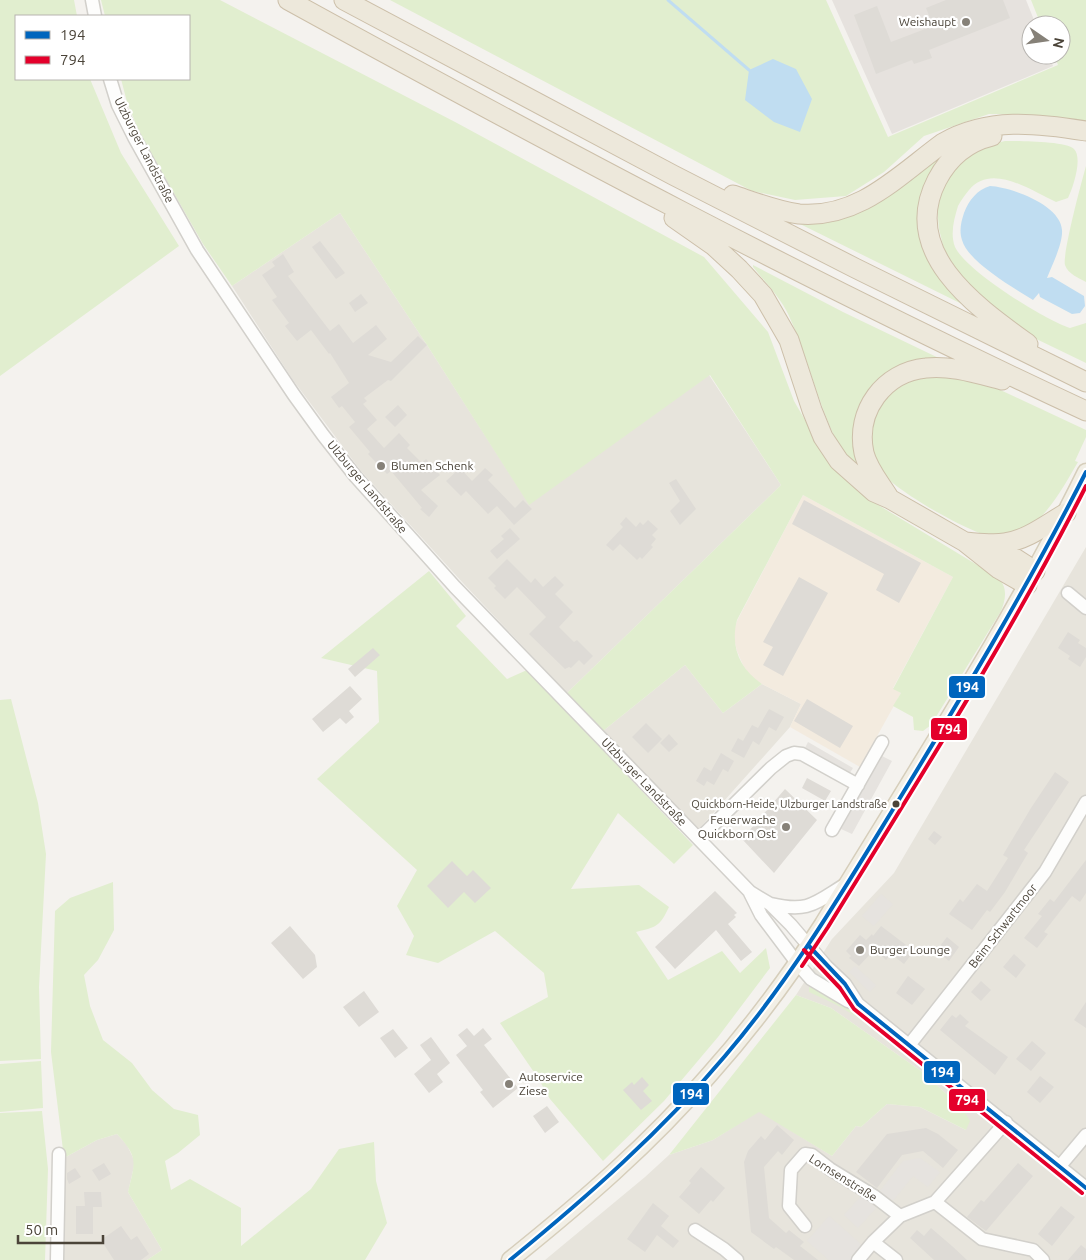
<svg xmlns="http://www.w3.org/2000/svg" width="1086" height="1260" viewBox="0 0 1086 1260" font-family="Ubuntu,sans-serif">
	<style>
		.residential { fill: #e7e4dc }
		.commercial { fill: #f3ebdf }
		.industrial { fill: #e6e2de }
		.green { fill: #e1eecf }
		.parking { fill: #e6e3df }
		.water { fill: #c0ddf1 }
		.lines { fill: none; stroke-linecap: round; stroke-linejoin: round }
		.stream { stroke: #c0ddf1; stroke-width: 3 }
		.building { fill: #dedbd6 }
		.minor-casing { stroke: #d2d0cb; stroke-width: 15 }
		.major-casing { stroke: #d6cebb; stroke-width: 19 }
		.highway-casing { stroke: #ccbfa9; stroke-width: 21 }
		.minor { stroke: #fdfdfc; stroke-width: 12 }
		.major { stroke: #f2efe6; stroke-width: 16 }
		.highway { stroke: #ede8db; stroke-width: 19 }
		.bus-1-casing { stroke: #fff; stroke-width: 8 }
		.bus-2-casing { stroke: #fff; stroke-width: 8 }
		.bus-1 { stroke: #0065bd; stroke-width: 4 }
		.bus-2 { stroke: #e4002b; stroke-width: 4 }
		.poi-dot { fill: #868178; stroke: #fff; stroke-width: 2 }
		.bus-dot { fill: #4b4439; stroke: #fff; stroke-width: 2 }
		.labels { text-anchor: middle; stroke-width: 4.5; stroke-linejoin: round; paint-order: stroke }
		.bus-label { font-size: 11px; fill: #4b4439; stroke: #fff; text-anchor: end }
		.poi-label { font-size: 12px; fill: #4b4439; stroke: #fff; text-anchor: start }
		.street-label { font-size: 12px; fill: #4b4439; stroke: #fff }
		.line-badge { stroke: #fff; stroke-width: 2 }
		.badge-label { font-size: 14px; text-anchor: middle; font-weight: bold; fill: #fff }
	</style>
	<rect width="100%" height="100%" fill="#f4f2ee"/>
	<path class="residential" d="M340 213 427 345 529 504 709 375 781 485 567 693 463 583 361 471 293 380 232 286Z
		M1086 547V1260H545L645 1177 669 1155 713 1140 759 1111 832 1156 856 1126 861 1127 887 1104 920 1107 966 1130 963 1109 921 1071 831 1008 796 995 832 939 894 873Z
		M685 665 723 713 762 684 801 704 790 727 699 829 603 731Z
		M117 1134 127 1145 135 1162 128 1192 162 1250 147 1260H61L64 1158 97 1140Z"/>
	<path class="commercial" d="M803 495 953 577 893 688 901 693 860 767 790 727 801 704 762 684 750 676 743 665 737 651 733 634 737 621Z"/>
	<path class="industrial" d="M832 0H1026L1036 25H1031V55H1049L1053 66 892 134Z"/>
	<path class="green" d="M0 0H74L77 16H16V79H90L121 153 179 246 0 376Z
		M101 0H220L457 123 704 257 768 332 794 401 831 465 870 500 997 577C1008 586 1006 599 1001 611L931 725 923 731 914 730 913 717 893 706 901 693 893 689 953 577 803 495 737 620C730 647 740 669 762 684L723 713 685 665 603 731 567 693 781 485 710 375 529 505 427 345 340 213 232 286 203 244 140 134 127 102 121 79H189V16H105Z
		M390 0H826L888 137 1058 65 1054 55H1061V25H1041L1031 0H1086V123L1036 115 989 114 924 136 884 172 846 196 795 200 752 191Z
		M1005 141C1018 141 1066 141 1074 149 1083 158 1073 188 1068 198L1056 202C1031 191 992 162 969 190 965 195 961 200 958 206 954 219 950 234 955 247 966 271 1045 320 1070 328L1086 323V363L1026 334 966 285 944 249 939 229 938 218V206L944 185 957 167 973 152 992 144Z
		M952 144 921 204 970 308 796 222 852 213Z
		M1086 166V282C1079 278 1068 274 1065 265 1062 255 1082 180 1086 166Z
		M753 265 843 312 947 362 905 364 884 374 867 393 854 430 861 462 873 484C865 477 854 470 848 461 820 417 811 363 789 316 781 298 765 282 753 267Z
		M929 376H960L994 387 1086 430V437L1075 461 1078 462C1065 484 1047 518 1024 530 1019 533 997 537 991 536 971 534 892 489 881 471 855 427 882 385 929 376Z
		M429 571 466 616 456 626 507 679 527 670 693 845 674 864 618 813 571 889 639 885 669 907C660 926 657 927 636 932L668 980 722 951 740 973 766 948 770 968 718 1037 664 1101 603 1161 550 1099 538 1078 500 1023 548 997 544 973 495 931 438 963 406 955 414 936 397 906 417 870 317 779 379 722 377 671 321 658Z
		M11 699 38 803 46 854 39 987 41 1059 0 1061V700Z
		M113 882 114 930 98 960 84 975 90 1006 103 1040 132 1063 152 1090 174 1109 198 1115 200 1135 178 1153 165 1161 171 1190 190 1179 241 1208V1246L311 1189 339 1149 374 1142 376 1181 387 1223 365 1260H147L162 1250 128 1192C135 1162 139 1158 117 1134L97 1140 64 1158 51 1052 55 911 70 898Z
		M809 987 824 992 869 1022 874 1025 875 1028 837 1005 809 992Z
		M796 995 831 1008 921 1071 963 1109 970 1121 966 1130 920 1107 887 1104 861 1127 856 1126 832 1156 759 1112 713 1140 669 1155Z
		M41 1061 43 1108 0 1112V1064Z
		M42 1111 48 1169 45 1260H0V1113Z"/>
	<path class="parking" d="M808 742 853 768 846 779 802 754Z
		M882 756 892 761 852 834 841 829Z
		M881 894 893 904 874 926 862 916Z
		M855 966 876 985 870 992 849 972Z
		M920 1158 940 1172 928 1187 913 1176 893 1201 880 1191 903 1161Z
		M862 1195 876 1208 858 1228 844 1215Z
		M829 1216 863 1246 852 1260H829L807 1241Z"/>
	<path class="water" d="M773 59 796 69 812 99 800 132 774 122 745 100 749 70Z
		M990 186C1011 187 1061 205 1062 230 1063 244 1052 265 1047 278L1052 277 1084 296 1085 306 1080 313 1072 314 1040 297 1039 293 1033 300C1014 288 968 262 962 240 959 231 961 222 964 213 969 200 977 190 990 186Z"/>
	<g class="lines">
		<path class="stream" d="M668 0 749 70"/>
	</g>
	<path class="building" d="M946 0H1003L1010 18 929 50 932 58 914 64 912 60 876 74 854 15 877 6 891 42 933 26 926 8Z
		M320 241 345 273 336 279 312 247Z
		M283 254 294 272 288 276 330 331 339 324 353 343 376 325 387 339 368 355 391 362 418 336 427 345 391 381 388 380 364 398 367 401 363 404 377 420 367 429 384 448 399 433 410 445 407 448 422 463 426 459 440 475 421 490 438 506 429 517 420 509 422 508 391 471 387 474 368 454 370 452 349 427 355 422 342 406 339 408 331 397 349 383 330 353 329 354 311 330 297 341 285 326 289 323 272 300 277 297 262 275 275 266 272 262Z
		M361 294 368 303 355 312 349 303Z
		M398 405 407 415 395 427 385 417Z
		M460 468 472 481 485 468 493 475 488 480 515 508 523 500 532 509 514 525 497 506 488 514 466 491 461 496 446 481Z
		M676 479 696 509 680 525 670 511 680 501 669 483Z
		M804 500 921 563 899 603 876 590 884 574 792 524Z
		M626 517 636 527 640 522 643 525 648 520 658 529 652 535 656 539 651 545 653 547 642 559 640 557 637 560 620 544 613 551 606 545 623 527 620 524Z
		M510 528 520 539 497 559 490 551 504 539 501 536Z
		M507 559 531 583 535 578 543 587 555 576 564 585 555 594 573 612 559 627 574 642 577 640 593 656 584 665 579 660 571 668 569 667 565 669 529 634 546 617 517 587 505 599 494 588 496 586 488 578Z
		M799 577 828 593 783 676 763 665 773 647 763 642Z
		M1068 632 1080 640 1078 643 1086 648V657L1080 667 1068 659 1070 656 1058 648Z
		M373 648 380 655 355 677 348 669Z
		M350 686 362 699 349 711 354 717 346 724 340 718 323 732 312 719Z
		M807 699 853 726 840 748 794 721Z
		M769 709 784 717 776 731 769 727 759 745 753 741 744 758 731 751 738 738 743 741 752 725 758 728Z
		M646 723 662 739 648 753 632 737Z
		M669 734 678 744 669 752 660 743Z
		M721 753 734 761 728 772 723 769 714 785 707 781 704 786 696 781 704 767 711 771Z
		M1055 772 1069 782 1024 850 1028 853 1005 892 990 912 987 910 972 930 949 914 960 899 963 902 977 884 987 891 1008 858 1003 855 1031 808Z
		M807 778 831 791 825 801 802 788Z
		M785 789 817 820 774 873 742 839Z
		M934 831 942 837 935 845 928 839Z
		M1086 860V893L1080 902 1072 896 1044 932 1048 934 1037 948 1024 938 1042 916 1038 914 1050 899 1054 902Z
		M452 861 467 876 473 870 491 888 475 903 464 892 448 908 427 886Z
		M715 891 737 913 734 915 736 917 728 924 752 952 741 961 716 930 675 969 655 947Z
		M290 926 315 955 317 967 303 979 271 943Z
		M881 926 914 951 904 964 891 954 886 960 875 949 859 966 849 958 851 956 846 951 860 935 866 940 872 934 873 936Z
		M947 937 959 947 949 961 936 951Z
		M1014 954 1026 965 1016 978 1003 967Z
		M908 976 925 989 912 1005 896 993Z
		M981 981 991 990 981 1001 971 992Z
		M364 991 379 1012 359 1027 343 1007Z
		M1086 1002V1028L1074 1020Z
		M960 1014 969 1022 965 1026 1008 1057 995 1075 940 1030 952 1015 956 1018Z
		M467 1028 474 1036 483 1028 492 1039 484 1045 518 1088 493 1108 480 1092 483 1090 456 1055 467 1046 458 1035Z
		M393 1029 408 1048 395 1058 380 1038Z
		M431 1037 450 1063 437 1074 443 1082 429 1093 414 1074 431 1060 420 1045Z
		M1032 1041 1046 1053 1031 1071 1016 1059Z
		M1040 1076 1054 1087 1040 1103 1027 1092Z
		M642 1077 649 1085 643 1091 652 1101 641 1110 623 1090 632 1082 634 1085Z
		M547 1106 559 1122 545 1133 533 1116Z
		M777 1125 794 1140 782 1155 778 1151 764 1167 769 1218 786 1233 789 1230 804 1242 800 1246 818 1260H794L776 1247 774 1249 751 1232 744 1162 748 1151 761 1136 765 1140Z
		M926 1128 938 1134 958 1150 943 1168 923 1151 902 1155 877 1188 856 1172 887 1134Z
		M104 1163 111 1174 99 1181 92 1170Z
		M1018 1163 1033 1176 986 1231 967 1217 981 1200 984 1202Z
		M701 1167 725 1188 713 1202 711 1200 699 1214 679 1197 691 1183 689 1181Z
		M75 1168 81 1177 69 1184 67 1179V1173Z
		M84 1192H101L102 1207H93V1234H76V1206H85Z
		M653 1203 669 1216 661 1226 679 1241 673 1248 657 1235 645 1252 627 1239Z
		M1061 1206 1075 1217 1052 1246 1038 1234Z
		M121 1226 131 1240 137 1236 149 1254 141 1260H114L101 1240Z
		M931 1228 952 1246 967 1260H934L910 1238 917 1230 924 1236Z
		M1081 1245 1086 1249V1260H1068Z"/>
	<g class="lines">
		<defs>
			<path id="minor" d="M92 0 95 16
				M110 79 118 105 134 137 197 250 294 395 323 435 356 477 455 587 750 892 770 904 791 925 826 966 845 984 858 1004 1086 1188
				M1068 593 1086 608
				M832 830 882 742
				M699 839 771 768 786 756 794 753 802 754 858 785
				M750 893 761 915 797 963 811 979 848 1001 858 1004
				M771 904C809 913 815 903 846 884
				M910 1044 1045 872 1086 802
				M1060 1166 1086 1135
				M935 1202 982 1239 1033 1250 1043 1260
				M805 1226 789 1206 791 1170 805 1154 812 1155 830 1169 874 1196 900 1216
				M695 1230 724 1249 737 1260
				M873 1242 896 1260
				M57 1260 59 1154
				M858 1260 873 1242 900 1216 935 1202 1006 1122"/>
			<path id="major" d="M510 1260C581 1203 650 1144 709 1075 751 1028 789 977 823 924 913 775 1009 629 1086 472"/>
			<path id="highway" d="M288 0C550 144 815 285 1086 411
				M344 0 673 175 855 268 1086 382
				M992 136C967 142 949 157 937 180 899 253 977 307 1028 344
				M733 195C754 202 777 211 799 214 859 219 899 175 943 143 988 117 1037 123 1086 131
				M674 218 714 246 739 269 763 295 789 340 812 410 823 437 839 461 874 492 890 499 965 542 999 569 1027 585
				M888 496C880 483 868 469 864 453 855 411 884 372 926 368 951 365 978 374 1002 380
				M965 542C978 543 992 545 1005 543 1027 540 1047 524 1066 513
				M993 544 1035 571"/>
		</defs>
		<use href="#minor" class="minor-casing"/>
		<use href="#major" class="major-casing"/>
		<use href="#highway" class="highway-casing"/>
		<use href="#minor" class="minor"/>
		<use href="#major" class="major"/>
		<use href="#highway" class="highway"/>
		<defs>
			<path id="bus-1" d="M809 946 845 984 858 1004 1086 1188
				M510 1260C587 1197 661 1132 725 1056 790 980 840 896 892 811 960 700 1027 588 1086 472"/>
			<path id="bus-2" d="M804 950 840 988 854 1009 1082 1193
				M802 966 828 927C917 782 1009 638 1086 486"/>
		</defs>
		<use href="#bus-1" class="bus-1-casing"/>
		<use href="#bus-2" class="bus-2-casing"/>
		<use href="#bus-1" class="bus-1"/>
		<use href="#bus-2" class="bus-2"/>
	</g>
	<g class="poi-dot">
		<circle cx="966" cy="22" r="5"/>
		<circle cx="381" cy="466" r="5"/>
		<circle cx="786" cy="827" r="5"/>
		<circle cx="860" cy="950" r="5"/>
		<circle cx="509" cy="1084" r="5"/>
	</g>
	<circle class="bus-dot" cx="896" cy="804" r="4.5"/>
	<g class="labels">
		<g class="bus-label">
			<text x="887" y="808">Quickborn-Heide, Ulzburger Landstraße</text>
		</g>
		<g class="poi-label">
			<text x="956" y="26" text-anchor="end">Weishaupt</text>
			<text x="391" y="470">Blumen Schenk</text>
			<text x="776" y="824" text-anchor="end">Feuerwache<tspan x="776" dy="14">Quickborn Ost</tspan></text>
			<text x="870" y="954">Burger Lounge</text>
			<text x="519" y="1081">Autoservice<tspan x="519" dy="14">Ziese</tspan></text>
		</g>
		<g class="street-label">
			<text transform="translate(144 150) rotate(63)" y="4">Ulzburger Landstraße</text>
			<text transform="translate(367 487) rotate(50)" y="4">Ulzburger Landstraße</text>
			<text transform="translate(644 782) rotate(46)" y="4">Ulzburger Landstraße</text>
			<text transform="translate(1003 926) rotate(-52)" y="4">Beim Schwartmoor</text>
			<text transform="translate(843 1178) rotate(32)" y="4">Lornsenstraße</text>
		</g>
	</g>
	<g class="line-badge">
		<rect x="948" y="675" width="38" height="24" rx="5" fill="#0065bd"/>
		<rect x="930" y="717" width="38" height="24" rx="5" fill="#e4002b"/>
		<rect x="923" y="1060" width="38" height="24" rx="5" fill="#0065bd"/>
		<rect x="672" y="1082" width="38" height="24" rx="5" fill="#0065bd"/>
		<rect x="948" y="1088" width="38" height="24" rx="5" fill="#e4002b"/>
	</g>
	<g class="badge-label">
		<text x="967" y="692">194</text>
		<text x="949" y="734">794</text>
		<text x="942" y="1077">194</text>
		<text x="691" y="1099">194</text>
		<text x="967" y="1105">794</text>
	</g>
	<rect x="15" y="15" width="175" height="65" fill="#ffffff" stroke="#b7b4b0"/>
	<rect x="25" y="31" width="25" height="8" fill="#0065bd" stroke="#b7b4b0"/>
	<text x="60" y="40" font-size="15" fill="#4b4439">194</text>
	<rect x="25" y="56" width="25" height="8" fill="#e4002b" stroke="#b7b4b0"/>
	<text x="60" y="65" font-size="15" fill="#4b4439">794</text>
	<g transform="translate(1046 40) rotate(103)"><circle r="24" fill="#ffffff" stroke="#b7b4b0"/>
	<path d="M0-4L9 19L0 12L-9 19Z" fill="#868178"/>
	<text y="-8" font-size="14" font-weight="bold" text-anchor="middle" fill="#4b4439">N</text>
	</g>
	<path d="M18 1235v8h85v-8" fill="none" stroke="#4b4439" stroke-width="2.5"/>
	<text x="25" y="1235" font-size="15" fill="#4b4439" stroke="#ffffff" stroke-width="4" paint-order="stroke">50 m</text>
</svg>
